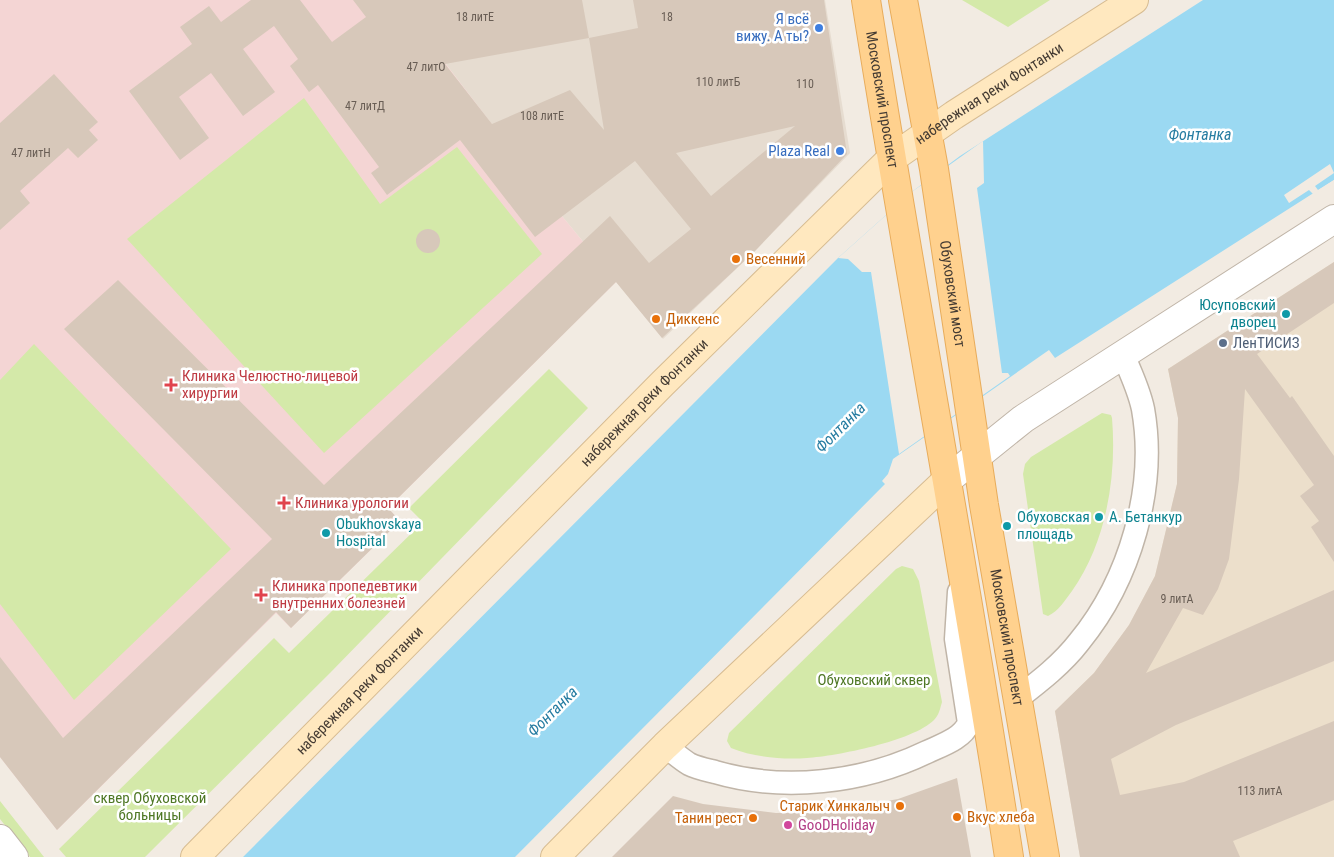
<svg xmlns="http://www.w3.org/2000/svg" width="1334" height="857" viewBox="0 0 1334 857" font-family="'Roboto Condensed',sans-serif">
	<style>
		.residential { fill: #e6dcd0 }
		.education { fill: #ecdfcb }
		.medical { fill: #f4d5d4 }
		.green { fill: #d4e9a9 }
		.water { fill: #9bd9f2 }
		.pier { fill: #f2ebe2 }
		.building { fill: #d7c8ba; fill-rule: evenodd }
		.lines { fill: none; stroke-linecap: round; stroke-linejoin: round }
		.minor-casing { stroke: #c0b5a8; stroke-width: 25 }
		.tertiary-casing { stroke: #c0b5a8; stroke-width: 30 }
		.secondary-casing { stroke: #d7bc92; stroke-width: 30 }
		.primary-casing { stroke: #e8ac5b; stroke-width: 30 }
		.minor { stroke: #fff; stroke-width: 22 }
		.tertiary { stroke: #fff; stroke-width: 28 }
		.secondary { stroke: #ffe8bf; stroke-width: 28 }
		.primary { stroke: #ffd18e; stroke-width: 28 }
		.shop-dot { fill: #3f7fe0; stroke: #fff; stroke-width: 2 }
		.food-dot { fill: #e8710a; stroke: #fff; stroke-width: 2 }
		.culture-dot { fill: #0f9aa8; stroke: #fff; stroke-width: 2 }
		.service-dot { fill: #5c6f8a; stroke: #fff; stroke-width: 2 }
		.health-dot { fill: #e0444e; stroke: #fff; stroke-width: 2 }
		.hotel-dot { fill: #d1479c; stroke: #fff; stroke-width: 2 }
		.labels { text-anchor: middle; stroke-width: 5; stroke-linejoin: round; paint-order: stroke }
		.number-label { font-size: 12px; fill: #695e55 }
		.shop-label { font-size: 15px; fill: #366cbe; stroke: #fff; text-anchor: end }
		.street-label { font-size: 15px; fill: #443b33; stroke: #fff }
		.food-label { font-size: 15px; fill: #c56008; stroke: #fff; text-anchor: start }
		.culture-label { font-size: 15px; fill: #0d838f; stroke: #fff; text-anchor: start }
		.service-label { font-size: 15px; fill: #4e5e75; stroke: #fff; text-anchor: start }
		.health-label { font-size: 15px; fill: #be3a42; stroke: #fff; text-anchor: start }
		.park-label { font-size: 15px; fill: #4e7724; stroke: #fff }
		.hotel-label { font-size: 15px; fill: #b23c85; stroke: #fff; text-anchor: start }
		.water-label { font-size: 16px; font-style: italic; fill: #277da2; stroke: #fff }
	</style>
	<rect width="100%" height="100%" fill="#f2ebe2"/>
	<path class="residential" d="M397 0H825L850 153 756 250 663 339 562 216Z"/>
	<path class="education" d="M1334 262V857H1080L1055 711 1094 673 1129 625 1155 576 1177 484 1178 418 1168 369Z"/>
	<path class="medical" d="M0 0H397L562 216 616 282 388 508 400 521 291 628 276 613 57 830 0 757Z"/>
	<path class="green" d="M962 0H1050L1008 27Z
		M304 98 380 204 457 147 542 254 324 453 127 239Z
		M34 344 231 549 74 700 0 604V380Z
		M549 369 588 408 331 672 145 857H66L59 849 274 638 289 653 423 522 409 508Z
		M1102 413 1111 415 1112 418C1117 477 1106 543 1072 591 1065 600 1059 611 1048 616L1043 614 1023 474 1025 464 1031 457Z
		M902 566 913 569 919 581 942 702C940 709 939 715 934 720 913 741 837 756 807 758 783 760 753 757 731 748L727 741 729 733 896 569Z
		M0 801 44 857H30L0 819Z"/>
	<path class="water" d="M1203 0H1334V180L1055 358 1049 350 893 459 888 474 882 481 885 484 515 857H243L838 258 913 191 960 156Z"/>
	<path class="pier" d="M983 141 984 183 977 188 1002 373H1008L1010 376 899 454 871 272H862L848 259 838 258 913 191Z
		M1330 164 1334 173 1315 186 1318 190 1334 180V183L1290 212 1289 210 1313 194 1309 190 1289 203 1284 195Z"/>
	<path class="building" d="M251 0H300L332 42 366 17 353 0H582L589 38 638 28 633 0H824L847 154 755 251 662 338 616 282 388 508 400 521 291 628 276 612 57 830 0 757V657L63 738 272 539 64 329 118 280 324 485 610 216 649 263 691 229 635 161 535 237 460 140 387 195 371 173 379 167 318 85 309 92 290 66 298 59 274 26 243 49 275 92 243 116 211 73 179 97 209 138 180 160 129 91 192 44 180 27 209 6 221 22ZM589 38 604 130 570 90 492 124 445 64ZM795 126 711 196 676 153Z
		M54 74 98 122 89 130 98 140 78 158 68 148 20 191 30 203 0 230V123Z
		M416 241a12 12 0 1 1 24 0a12 12 0 1 1-24 0Z
		M1334 262V303L1257 354 1290 398 1292 396 1334 456V562L1311 527 1319 521 1300 496 1314 485 1245 389 1239 479 1229 559 1218 589 1203 615 1183 608 1146 673 1334 590V661L1176 725 1111 759 1120 795 1184 782 1334 721V800L1233 841 1240 857H1080L1055 711 1094 673 1129 625 1155 576 1177 484 1178 418 1168 369Z
		M957 778 971 857H612L673 796 703 804 776 813 826 812 898 799Z"/>
	<g class="lines">
		<defs>
			<path id="minor" d="M1018 698C1040 681 1062 664 1079 642 1130 580 1157 488 1143 409 1139 390 1131 373 1123 355
				M665 746C673 752 681 759 689 764 697 768 707 770 715 772 783 792 863 783 927 752 942 745 962 739 969 723L956 639 959 592"/>
			<path id="tertiary" d="M946 481 1023 419 1334 219
				M0 839 14 857"/>
			<g id="secondary">
				<path id="s1" d="M195 857 662 384 891 159 954 115 1134 0"/>
				<path d="M555 857 665 746 946 481"/>
			</g>
			<g id="primary">
				<path id="s2" d="M866 0C911 286 965 571 1009 857"/>
				<path id="s3" d="M903 0 934 169 984 505 1045 857"/>
			</g>
		</defs>
		<use href="#minor" class="minor-casing"/>
		<use href="#tertiary" class="tertiary-casing"/>
		<use href="#secondary" class="secondary-casing"/>
		<use href="#primary" class="primary-casing"/>
		<use href="#minor" class="minor"/>
		<use href="#tertiary" class="tertiary"/>
		<use href="#secondary" class="secondary"/>
		<use href="#primary" class="primary"/>
	</g>
	<g class="shop-dot">
		<circle cx="819" cy="28" r="5"/>
		<circle cx="840" cy="151" r="5"/>
	</g>
	<g class="food-dot">
		<circle cx="736" cy="259" r="5"/>
		<circle cx="656" cy="319" r="5"/>
		<circle cx="900" cy="806" r="5"/>
		<circle cx="957" cy="817" r="5"/>
		<circle cx="753" cy="818" r="5"/>
	</g>
	<g class="culture-dot">
		<circle cx="1286" cy="314" r="5"/>
		<circle cx="1099" cy="517" r="5"/>
		<circle cx="1007" cy="526" r="5"/>
		<circle cx="326" cy="533" r="5"/>
	</g>
	<circle class="service-dot" cx="1223" cy="343" r="5"/>
	<g class="health-dot">
		<path d="M168.5 377.5h5v5h5v5h-5v5h-5v-5h-5v-5h5z"/>
		<path d="M281.5 495.5h5v5h5v5h-5v5h-5v-5h-5v-5h5z"/>
		<path d="M258.5 587.5h5v5h5v5h-5v5h-5v-5h-5v-5h5z"/>
	</g>
	<circle class="hotel-dot" cx="788" cy="825" r="5"/>
	<g class="labels">
		<g class="number-label">
			<text x="475" y="21">18 литЕ</text>
			<text x="667" y="21">18</text>
			<text x="426" y="71">47 литО</text>
			<text x="718" y="86">110 литБ</text>
			<text x="805" y="88">110</text>
			<text x="365" y="110">47 литД</text>
			<text x="542" y="120">108 литЕ</text>
			<text x="31" y="157">47 литН</text>
			<text x="1177" y="603">9 литА</text>
			<text x="1260" y="795">113 литА</text>
		</g>
		<g class="shop-label">
			<text x="809" y="24">Я всё<tspan x="809" dy="17">вижу. А ты?</tspan></text>
			<text x="830" y="156">Plaza Real</text>
		</g>
		<g class="street-label">
			<text dy="5" stroke="none"><textPath href="#s1" startOffset="1104">набережная реки Фонтанки</textPath></text>
			<text dy="5" stroke="none"><textPath href="#s2" startOffset="101">Московский проспект</textPath></text>
			<text dy="5" stroke="none"><textPath href="#s3" startOffset="298">Обуховский мост</textPath></text>
			<text dy="5" stroke="none"><textPath href="#s1" startOffset="639">набережная реки Фонтанки</textPath></text>
			<text dy="5" stroke="none"><textPath href="#s3" startOffset="646">Московский проспект</textPath></text>
			<text dy="5" stroke="none"><textPath href="#s1" startOffset="234">набережная реки Фонтанки</textPath></text>
		</g>
		<g class="food-label">
			<text x="746" y="264">Весенний</text>
			<text x="666" y="324">Диккенс</text>
			<text x="890" y="811" text-anchor="end">Старик Хинкалыч</text>
			<text x="967" y="822">Вкус хлеба</text>
			<text x="743" y="823" text-anchor="end">Танин рест</text>
		</g>
		<g class="culture-label">
			<text x="1276" y="310" text-anchor="end">Юсуповский<tspan x="1276" dy="17">дворец</tspan></text>
			<text x="1017" y="522">Обуховская<tspan x="1017" dy="17">площадь</tspan></text>
			<text x="1109" y="522">А. Бетанкур</text>
			<text x="336" y="529">Obukhovskaya<tspan x="336" dy="17">Hospital</tspan></text>
		</g>
		<g class="service-label">
			<text x="1233" y="348">ЛенТИСИЗ</text>
		</g>
		<g class="health-label">
			<text x="182" y="381">Клиника Челюстно-лицевой<tspan x="182" dy="17">хирургии</tspan></text>
			<text x="295" y="508">Клиника урологии</text>
			<text x="272" y="591">Клиника пропедевтики<tspan x="272" dy="17">внутренних болезней</tspan></text>
		</g>
		<g class="park-label">
			<text x="874" y="685">Обуховский сквер</text>
			<text x="150" y="803">сквер Обуховской<tspan x="150" dy="17">больницы</tspan></text>
		</g>
		<g class="hotel-label">
			<text x="798" y="830">GooDHoliday</text>
		</g>
		<g class="water-label">
			<text x="1200" y="140">Фонтанка</text>
			<text transform="translate(840 427) rotate(-45)" y="6">Фонтанка</text>
			<text transform="translate(552 711) rotate(-45)" y="6">Фонтанка</text>
		</g>
	</g>
</svg>
